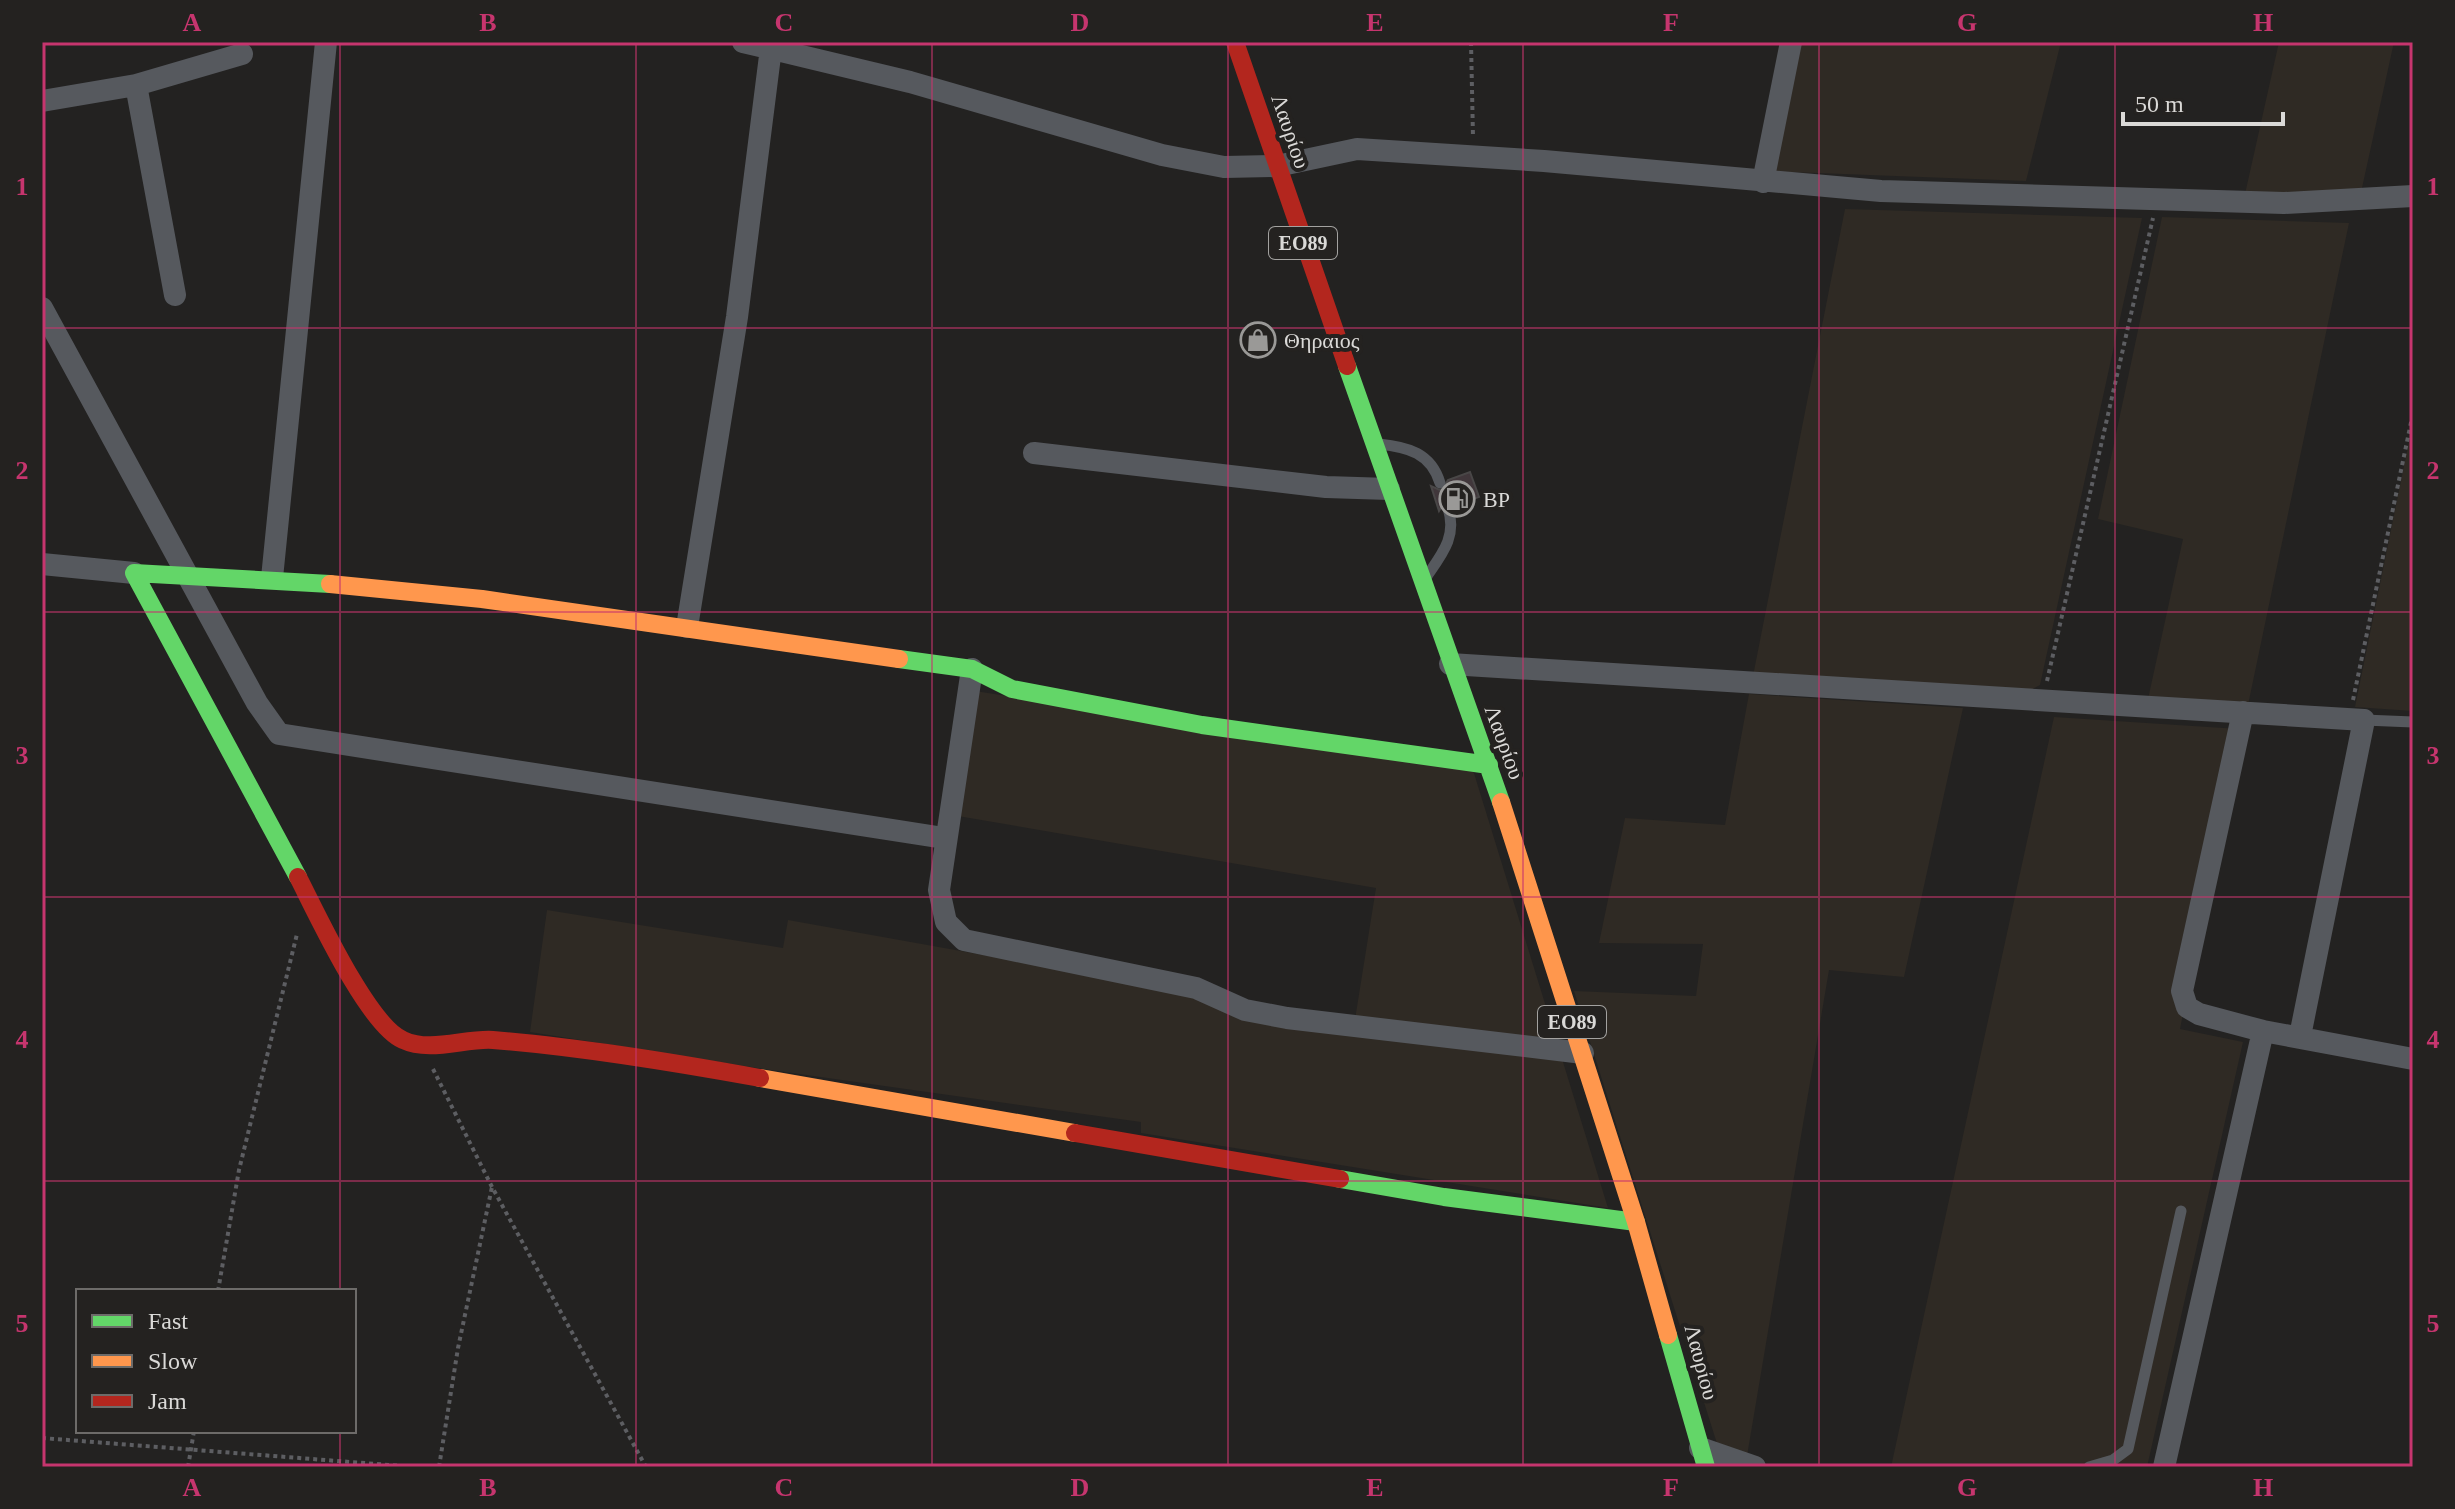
<svg xmlns="http://www.w3.org/2000/svg" width="2455" height="1509" viewBox="0 0 2455 1509" font-family="Georgia,serif">
	<style>
		.built { fill: #2f2a24 }
		.building { fill: #41373b; stroke: #494747; stroke-width: 2 }
		.lines { fill: none; stroke-linecap: round; stroke-linejoin: round }
		.path { stroke: #5d5e62; stroke-width: 4; stroke-dasharray: 4 4; stroke-linecap: butt }
		.lane { stroke: #56595e; stroke-width: 11 }
		.street { stroke: #56595e; stroke-width: 22 }
		.fast { stroke: #63d668; stroke-width: 18 }
		.slow { stroke: #ff974d; stroke-width: 18 }
		.jam { stroke: #b3261e; stroke-width: 18 }
		.grid { fill: none; stroke: #c6356e; stroke-width: 2; stroke-opacity: 0.55 }
		.labels { text-anchor: middle; stroke-width: 8; stroke-linejoin: round; paint-order: stroke }
		.shield { fill: #242220; stroke: #a3a2a0; stroke-width: 2 }
		.shield-label { font-size: 20px; font-weight: bold; fill: #dad9d7 }
		.street-label { font-size: 22px; fill: #dad9d7; stroke: #242220 }
		.poi-label { font-size: 22px; fill: #dad9d7; stroke: #242220; text-anchor: start }
		.neatline { fill: none; stroke: #c6356e; stroke-width: 3 }
		.grid-label { font-size: 26px; text-anchor: middle; font-weight: bold; fill: #c6356e }
	</style>
	<rect width="100%" height="100%" fill="#232221"/>
	<path class="built" d="M1797 42H2061L2026 181 1768 171Z
		M2279 42H2394L2360 197 2245 194Z
		M1845 209 2142 218 2040 685 2023 694 1753 676Z
		M2162 217 2349 223 2248 705 2148 699 2183 539 2098 519Z
		M2413 422V711L2355 707Z
		M975 691 1473 770 1608 1208 1141 1133V1122L757 1068 530 1032 547 910 783 948 788 920 1195 993 1353 1032 1376 888 952 815Z
		M1749 694 1963 708 1904 977 1829 970 1746 1462 1720 1453 1574 991 1696 996 1703 944 1599 943 1625 818 1725 825Z
		M2054 717 2239 729 2180 1029 2243 1042 2147 1467H1891Z"/>
	<path class="building" d="M1470 472 1479 497 1456 505 1445 500 1439 511 1431 486 1442 491 1448 480Z"/>
	<g class="lines">
		<path class="path" d="M1471 42 1473 137
			M2047 681 2153 218
			M2353 700 2413 413
			M433 1069 492 1187 646 1467
			M218 1291 239 1170 297 934
			M42 1438 415 1467
			M188 1467 194 1431
			M439 1467 458 1348 492 1187"/>
		<path class="lane" d="M1379 444C1408 447 1431 453 1440 483
			M1427 576C1443 553 1457 536 1448 508
			M2364 720 2413 722
			M2089 1467 2113 1460 2128 1449 2181 1211"/>
		<path class="street" d="M743 42 910 82 1162 155 1224 167 1277 166 1357 149 1544 161 1881 191 2284 203 2413 196
			M42 101 136 85
			M1763 182 1791 42
			M175 295 136 85 242 54
			M42 308 257 703 279 734 944 838
			M1034 453 1326 487 1389 489
			M42 564 134 573
			M272 578 326 42
			M687 627 737 317 771 48
			M1450 664 2364 720 2300 1036
			M972 669 939 890 946 922 964 940 1196 988 1245 1010 1287 1018 1583 1053
			M2243 712 2182 991 2187 1007 2199 1014 2263 1031 2413 1059
			M1700 1448 1755 1467
			M2164 1467 2263 1031"/>
		<path class="fast" d="M1347 366 1501 802
			M899 659 972 669 1012 689 1202 725 1489 765
			M298 877 134 573 330 584
			M1340 1179 1444 1197 1636 1222
			M1668 1335 1706 1467"/>
		<path class="slow" d="M330 584 482 599 899 659
			M1501 802 1636 1222 1668 1335
			M760 1078 1075 1133"/>
		<path class="jam" d="M1235 42 1347 366
			M298 877C317 914 368 1025 403 1040 430 1053 465 1038 493 1040 582 1047 672 1062 760 1078
			M1075 1133 1340 1179"/>
	</g>
	<path class="grid" d="M340 42V1291M636 42V1467M932 42V1467M1228 42V1467M1523 42V1467M1819 42V1467M2115 42V1467M42 328H2413M42 612H2413M42 897H2413M42 1181H2413M340 1431V1467"/>
	<defs>
		<symbol id="shop-ring" viewBox="-11 -11 22 22"><circle r="9.5" fill="#242220" stroke="#9a9997" stroke-width="1.5"/><path d="M-5-2.5h2.3a2.7 3.5 0 0 1 5.4 0H5L5.5 6h-11ZM-1.5-2.5h3a1.5 2.3 0 0 0-3 0Z" fill="#9a9997"/></symbol>
		<symbol id="fuel-ring" viewBox="-11 -11 22 22"><circle r="9.5" fill="#242220" stroke="#9a9997" stroke-width="1.5"/><path d="M-5.5-6h7V0h2V4h1.3V-2.5L3-4.5l.8-.8L6-3V5H2.5V1h-1V6h-7ZM-4.2-4.7v3.2H.2V-4.7Z" fill="#9a9997"/></symbol>
	</defs>
	<g fill-rule="evenodd">
		<use href="#shop-ring" x="1238" y="320" width="40" height="40"/>
		<use href="#fuel-ring" x="1437" y="479" width="40" height="40"/>
	</g>
	<g class="labels">
		<g class="shield">
			<rect x="1269" y="227" width="68" height="32" rx="6"/>
			<rect x="1538" y="1006" width="68" height="32" rx="6"/>
		</g>
		<g class="shield-label">
			<text x="1303" y="250">ΕΟ89</text>
			<text x="1572" y="1029">ΕΟ89</text>
		</g>
		<g class="street-label">
			<text transform="translate(1291 131) rotate(71)" y="8">Λαυρίου</text>
			<text transform="translate(1505 742) rotate(70)" y="8">Λαυρίου</text>
			<text transform="translate(1702 1362) rotate(75)" y="8">Λαυρίου</text>
		</g>
		<g class="poi-label">
			<text x="1284" y="348">Θηραιος</text>
			<text x="1483" y="507">BP</text>
		</g>
	</g>
	<rect width="2455" height="1509" fill="none" stroke="#242220" stroke-width="88"/>
	<rect x="76" y="1289" width="280" height="144" fill="#242220" stroke="#6d6b69" stroke-width="2"/>
	<rect x="92" y="1315" width="40" height="12" fill="#63d668" stroke="#6d6b69" stroke-width="2"/>
	<text x="148" y="1329" font-size="24" fill="#dad9d7">Fast</text>
	<rect x="92" y="1355" width="40" height="12" fill="#ff974d" stroke="#6d6b69" stroke-width="2"/>
	<text x="148" y="1369" font-size="24" fill="#dad9d7">Slow</text>
	<rect x="92" y="1395" width="40" height="12" fill="#b3261e" stroke="#6d6b69" stroke-width="2"/>
	<text x="148" y="1409" font-size="24" fill="#dad9d7">Jam</text>
	<path d="M2123 112v12h160v-12" fill="none" stroke="#dad9d7" stroke-width="4"/>
	<text x="2135" y="112" font-size="24" fill="#dad9d7" stroke="#242220" stroke-width="6" paint-order="stroke">50 m</text>
	<rect x="44" y="44" width="2367" height="1421" class="neatline"/>
	<g class="grid-label">
		<text x="192" y="31">A</text>
		<text x="488" y="31">B</text>
		<text x="784" y="31">C</text>
		<text x="1080" y="31">D</text>
		<text x="1375" y="31">E</text>
		<text x="1671" y="31">F</text>
		<text x="1967" y="31">G</text>
		<text x="2263" y="31">H</text>
		<text x="22" y="195">1</text>
		<text x="2433" y="195">1</text>
		<text x="22" y="479">2</text>
		<text x="2433" y="479">2</text>
		<text x="22" y="764">3</text>
		<text x="2433" y="764">3</text>
		<text x="22" y="1048">4</text>
		<text x="2433" y="1048">4</text>
		<text x="22" y="1332">5</text>
		<text x="2433" y="1332">5</text>
		<text x="192" y="1496">A</text>
		<text x="488" y="1496">B</text>
		<text x="784" y="1496">C</text>
		<text x="1080" y="1496">D</text>
		<text x="1375" y="1496">E</text>
		<text x="1671" y="1496">F</text>
		<text x="1967" y="1496">G</text>
		<text x="2263" y="1496">H</text>
	</g>
</svg>
